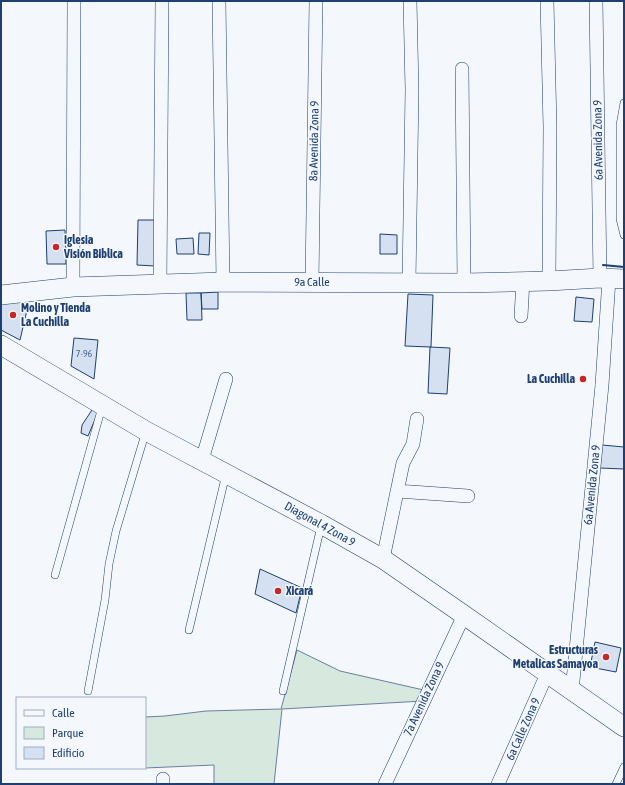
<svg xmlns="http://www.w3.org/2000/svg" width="625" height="785" viewBox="0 0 625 785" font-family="'Asap Condensed',sans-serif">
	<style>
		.green { fill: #d7e8df; stroke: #687fa3 }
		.building { fill: #d5e0f0; stroke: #1d3f73 }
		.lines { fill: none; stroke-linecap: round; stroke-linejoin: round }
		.lane-casing { stroke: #1d3f73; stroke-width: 8 }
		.street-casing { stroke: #1d3f73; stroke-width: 14 }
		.secondary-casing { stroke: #1d3f73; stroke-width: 20 }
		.lane { stroke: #f4f7fb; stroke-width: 7 }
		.street { stroke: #f4f7fb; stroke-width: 13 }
		.secondary { stroke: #f4f7fb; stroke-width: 19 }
		.wall { stroke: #1d3f73; stroke-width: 2 }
		.poi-dot { fill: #c62828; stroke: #f4f7fb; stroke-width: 1.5 }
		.labels { text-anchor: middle; stroke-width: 3; stroke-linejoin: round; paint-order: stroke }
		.number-label { font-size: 10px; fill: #4b6792 }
		.street-label { font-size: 12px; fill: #1d3f73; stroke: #f4f7fb }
		.poi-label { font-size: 12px; font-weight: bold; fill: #1d3f73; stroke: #f4f7fb; text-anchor: start }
	</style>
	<rect width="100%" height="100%" fill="#f4f7fb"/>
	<path class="green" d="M297 650 340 671 428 691 423 701 282 709 274 784H214V765L145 768V717L165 716 206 711 281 709Z"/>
	<path class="building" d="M138 220H156L155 266 137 265Z
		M65 230 66 264H47L46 231Z
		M199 233H210L209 255 198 254Z
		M380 234 397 235V254H380Z
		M193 238 194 254H177L176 239Z
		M218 292V309H202L201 293Z
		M31 293 20 340 1 330V299Z
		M186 293H201L202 320H187Z
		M408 294 433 295 431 347 405 346Z
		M576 297 594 299 592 322 574 321Z
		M74 338 98 340 94 379 71 366Z
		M430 347 450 348 447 394 428 393Z
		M94 407 99 410 88 436 81 433 82 425Z
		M602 445 624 447V469L600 468Z
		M260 569 302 588 296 613 255 594Z
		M595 642 621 648 616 672 590 667Z"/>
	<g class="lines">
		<defs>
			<path id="lane" d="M624 103 620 125V219L624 235
				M55 575 102 407
				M189 630 226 474
				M88 691 105 600 109 564 116 531 146 431
				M283 691 321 526
				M616 784 624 767"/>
			<path id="street" d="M219 1 223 282
				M547 1 550 127 549 281
				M596 1 600 278
				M462 69 464 283
				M312 282 316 1
				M409 282 412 90 410 1
				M160 285 162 1
				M73 287 74 1
				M521 316 523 281
				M202 460 226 379
				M397 491 468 496
				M383 559 403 463 413 444 417 419
				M572 691 602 385 609 279
				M163 784V779
				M385 784 464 615
				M498 784 547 674"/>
			<path id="secondary" d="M1 295 73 287 223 282 464 283 549 281 600 278 624 279
				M1 345 146 431 321 524 383 559 464 615 624 727"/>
		</defs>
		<use href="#lane" class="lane-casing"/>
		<use href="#street" class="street-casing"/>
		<use href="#secondary" class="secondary-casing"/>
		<use href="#lane" class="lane"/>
		<use href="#street" class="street"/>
		<use href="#secondary" class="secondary"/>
		<path class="wall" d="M603 265 624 267"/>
	</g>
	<g class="poi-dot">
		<circle cx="56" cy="247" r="4"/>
		<circle cx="13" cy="315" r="4"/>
		<circle cx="583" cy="379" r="4"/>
		<circle cx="278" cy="591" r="4"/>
		<circle cx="606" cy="657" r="4"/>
	</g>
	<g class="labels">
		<g class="number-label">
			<text x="84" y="357">7-96</text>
		</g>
		<g class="street-label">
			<text transform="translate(598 140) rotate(-91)" y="4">6a Avenida Zona 9</text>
			<text transform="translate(314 141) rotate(-89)" y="4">8a Avenida Zona 9</text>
			<text x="312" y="286">9a Calle</text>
			<text transform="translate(592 485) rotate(-84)" y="4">6a Avenida Zona 9</text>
			<text transform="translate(320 524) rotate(29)" y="4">Diagonal 4 Zona 9</text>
			<text transform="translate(424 699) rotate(-65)" y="4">7a Avenida Zona 9</text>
			<text transform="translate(523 729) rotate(-66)" y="4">6a Calle Zona 9</text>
		</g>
		<g class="poi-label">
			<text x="64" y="244">Iglesia<tspan x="64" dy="14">Visión Biblica</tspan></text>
			<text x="21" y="312">Molino y Tienda<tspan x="21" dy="14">La Cuchilla</tspan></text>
			<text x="575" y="383" text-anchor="end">La Cuchilla</text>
			<text x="286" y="595">Xicará</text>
			<text x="598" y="654" text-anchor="end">Estructuras<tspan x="598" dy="14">Metalicas Samayoa</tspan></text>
		</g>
	</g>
	<rect width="625" height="785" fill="none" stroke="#1d3f73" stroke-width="4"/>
	<rect x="16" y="697" width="130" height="72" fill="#f4f7fb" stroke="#9eadc5"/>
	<rect x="24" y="710" width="20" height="6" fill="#f4f7fb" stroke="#9eadc5"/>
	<text x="52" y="717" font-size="12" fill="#1d3f73">Calle</text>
	<rect x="24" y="727" width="20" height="12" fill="#d7e8df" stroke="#9eadc5"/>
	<text x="52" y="737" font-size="12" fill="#1d3f73">Parque</text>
	<rect x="24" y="747" width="20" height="12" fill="#d5e0f0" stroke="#9eadc5"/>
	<text x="52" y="757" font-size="12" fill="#1d3f73">Edificio</text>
</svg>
